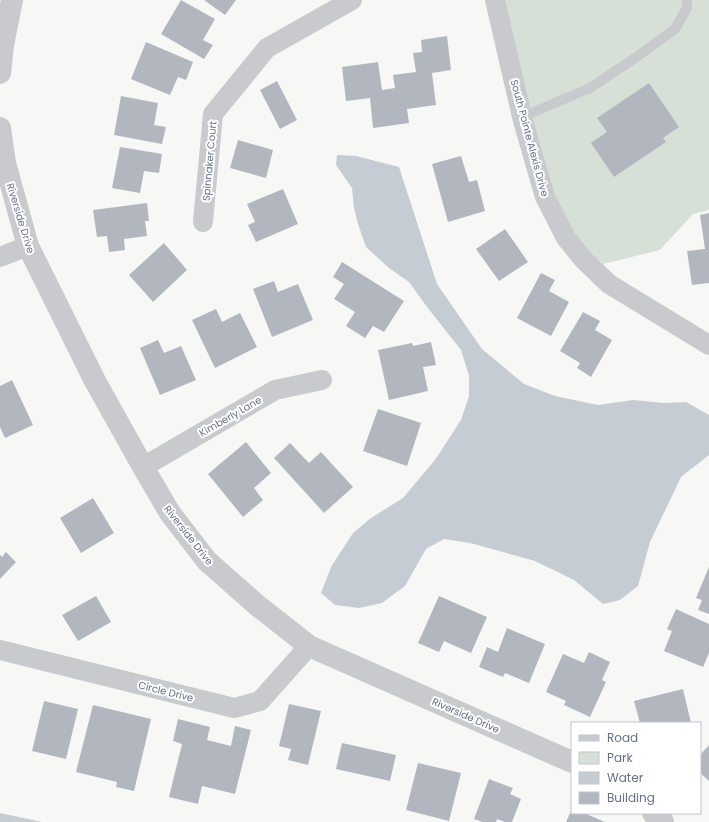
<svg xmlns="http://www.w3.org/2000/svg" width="709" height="822" viewBox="0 0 709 822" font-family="Poppins,sans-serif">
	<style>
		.green { fill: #d7e0d6 }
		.water { fill: #c6ccd3 }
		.building { fill: #b2b7bf }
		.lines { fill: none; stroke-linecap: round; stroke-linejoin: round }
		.service { stroke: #c8cace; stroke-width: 10 }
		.minor { stroke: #c8cace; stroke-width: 20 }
		.tertiary { stroke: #c8cace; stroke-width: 22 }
		.labels { text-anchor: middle; stroke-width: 4; stroke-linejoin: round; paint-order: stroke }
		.street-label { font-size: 10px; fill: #667187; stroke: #fff }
	</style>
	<rect width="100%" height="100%" fill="#f7f8f5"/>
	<path class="green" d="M504 0H709V210L693 214 660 250 603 264 589 251 573 232 553 193 531 118Z"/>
	<path class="water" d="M337 155 356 156 399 167 437 284 482 349 524 384 555 396 598 405 633 400 664 403 686 402 709 415V455L681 477 650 542 638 586 620 600 603 604 574 580 535 561 470 543 444 539 426 549 405 586 382 603 359 608 335 605 321 593 331 567 353 533 371 518 403 498 435 460 461 420 469 396V376L461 350 427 307 409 282 389 268 366 247 358 224 354 208 352 188 336 165Z
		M0 813 42 822H0Z"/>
	<path class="building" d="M181 0 215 19 203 40 213 45 204 59 161 34Z
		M204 0H236L225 15Z
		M447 36 451 70 432 73 436 105 407 109 409 123 373 128 370 98 346 101 342 67 378 62 382 90 395 88 393 75 416 72 413 53 422 52 421 40Z
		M146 42 193 62 186 80 178 77 170 95 131 79Z
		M277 81 297 120 280 129 260 90Z
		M649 83 679 127 663 138 666 142 614 177 591 143 607 132 597 118Z
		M121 96 158 103 154 125 166 127 162 144 114 135Z
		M238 140 273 150 266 178 230 168Z
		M120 147 162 154 159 173 144 171 140 193 112 188Z
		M461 156 469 182 477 180 485 211 448 222 432 164Z
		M283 189 298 224 256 242 248 225 255 222 247 204Z
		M147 203 149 221H145L147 236 124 239 125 250 109 252 107 236 97 237 93 210Z
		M709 213V283L692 285 687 251 705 249 700 215Z
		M505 229 528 262 499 281 476 249Z
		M164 243 187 270 153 302 129 275Z
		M342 262 404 301 384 332 373 326 365 338 346 326 355 312 334 299 344 284 333 277Z
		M541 273 555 280 549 291 569 302 551 336 517 318Z
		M274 281 278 292 298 284 313 320 272 337 253 289Z
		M216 309 222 322 240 313 257 347 215 368 192 320Z
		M583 312 600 321 595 330 612 340 591 377 577 368 580 363 560 351Z
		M158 340 164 353 181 346 196 380 160 395 140 348Z
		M431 342 436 365 423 367 428 391 389 400 378 350 412 343 413 346Z
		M12 380 33 425 5 438 0 427V386Z
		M378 409 421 423 407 466 363 451Z
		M246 442 271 473 254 488 263 500 243 517 208 474Z
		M290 443 309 463 321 452 353 487 324 513 274 458Z
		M93 498 114 533 81 553 60 518Z
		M6 552 16 562 0 579V555L2 557Z
		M709 567V614L698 610 702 600 696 598Z
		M96 596 111 622 78 641 62 615Z
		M439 596 487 617 471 653 444 641 439 652 418 643Z
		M676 609 709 624V653L703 667 664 651 672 631 667 629Z
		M507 628 545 644 529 683 505 673 503 677 479 667 487 647 498 652Z
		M589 652 610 662 602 680 606 682 590 717 564 705 566 701 546 692 563 654 584 663Z
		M683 689 691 723H640L634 701Z
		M44 701 78 709 66 759 32 751Z
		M289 704 321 711 308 765 288 760 291 749 279 746Z
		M93 705 151 719 134 791 116 787 117 782 76 772Z
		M178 719 210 727 207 740 231 746 235 726 251 730 235 794 202 786 198 804 169 797 182 744 173 741Z
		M342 743 396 755 390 781 336 769Z
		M709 745V781L700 773V755Z
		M418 763 461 773 449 821 406 810Z
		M489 779 513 788 510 794 521 799 512 822H505L497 819 496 822H483L474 819Z
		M572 809V813H584L605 822H566Z"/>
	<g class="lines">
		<path class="service" d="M522 117 590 88 635 58 675 29 687 8V0"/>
		<path class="minor" d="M495 0 523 121 545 197 566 238 583 259 609 284 709 345
			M203 222 213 114 267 48 352 0
			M0 257 28 246
			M143 467 275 390 322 380
			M0 650 234 708 260 701 309 646"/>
		<path class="tertiary" d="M0 73 3 45 12 0
			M0 128 5 163 28 246 95 381 143 467 170 513 207 561 258 606 309 646 572 762
			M653 813 663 822"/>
	</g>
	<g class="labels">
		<g class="street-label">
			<text transform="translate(530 138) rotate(75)" y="4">South Pointe Alexis Drive</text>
			<text transform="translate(209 161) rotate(-85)" y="4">Spinnaker Court</text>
			<text transform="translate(21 218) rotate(73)" y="4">Riverside Drive</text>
			<text transform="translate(230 416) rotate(-30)" y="4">Kimberly Lane</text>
			<text transform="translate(189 535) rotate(52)" y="4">Riverside Drive</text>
			<text transform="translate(166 691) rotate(14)" y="4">Circle Drive</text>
			<text transform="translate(466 715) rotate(24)" y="4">Riverside Drive</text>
		</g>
	</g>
	<rect x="571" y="722" width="130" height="92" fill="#ffffff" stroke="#c2c6cf"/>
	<rect x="579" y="735" width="20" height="6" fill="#c8cace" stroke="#c2c6cf"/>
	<text x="607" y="742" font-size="12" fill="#667187">Road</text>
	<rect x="579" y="752" width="20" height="12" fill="#d7e0d6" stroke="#c2c6cf"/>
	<text x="607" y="762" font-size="12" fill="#667187">Park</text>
	<rect x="579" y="772" width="20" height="12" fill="#c6ccd3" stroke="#c2c6cf"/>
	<text x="607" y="782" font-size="12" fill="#667187">Water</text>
	<rect x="579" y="792" width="20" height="12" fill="#b2b7bf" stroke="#c2c6cf"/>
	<text x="607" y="802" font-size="12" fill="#667187">Building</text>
</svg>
